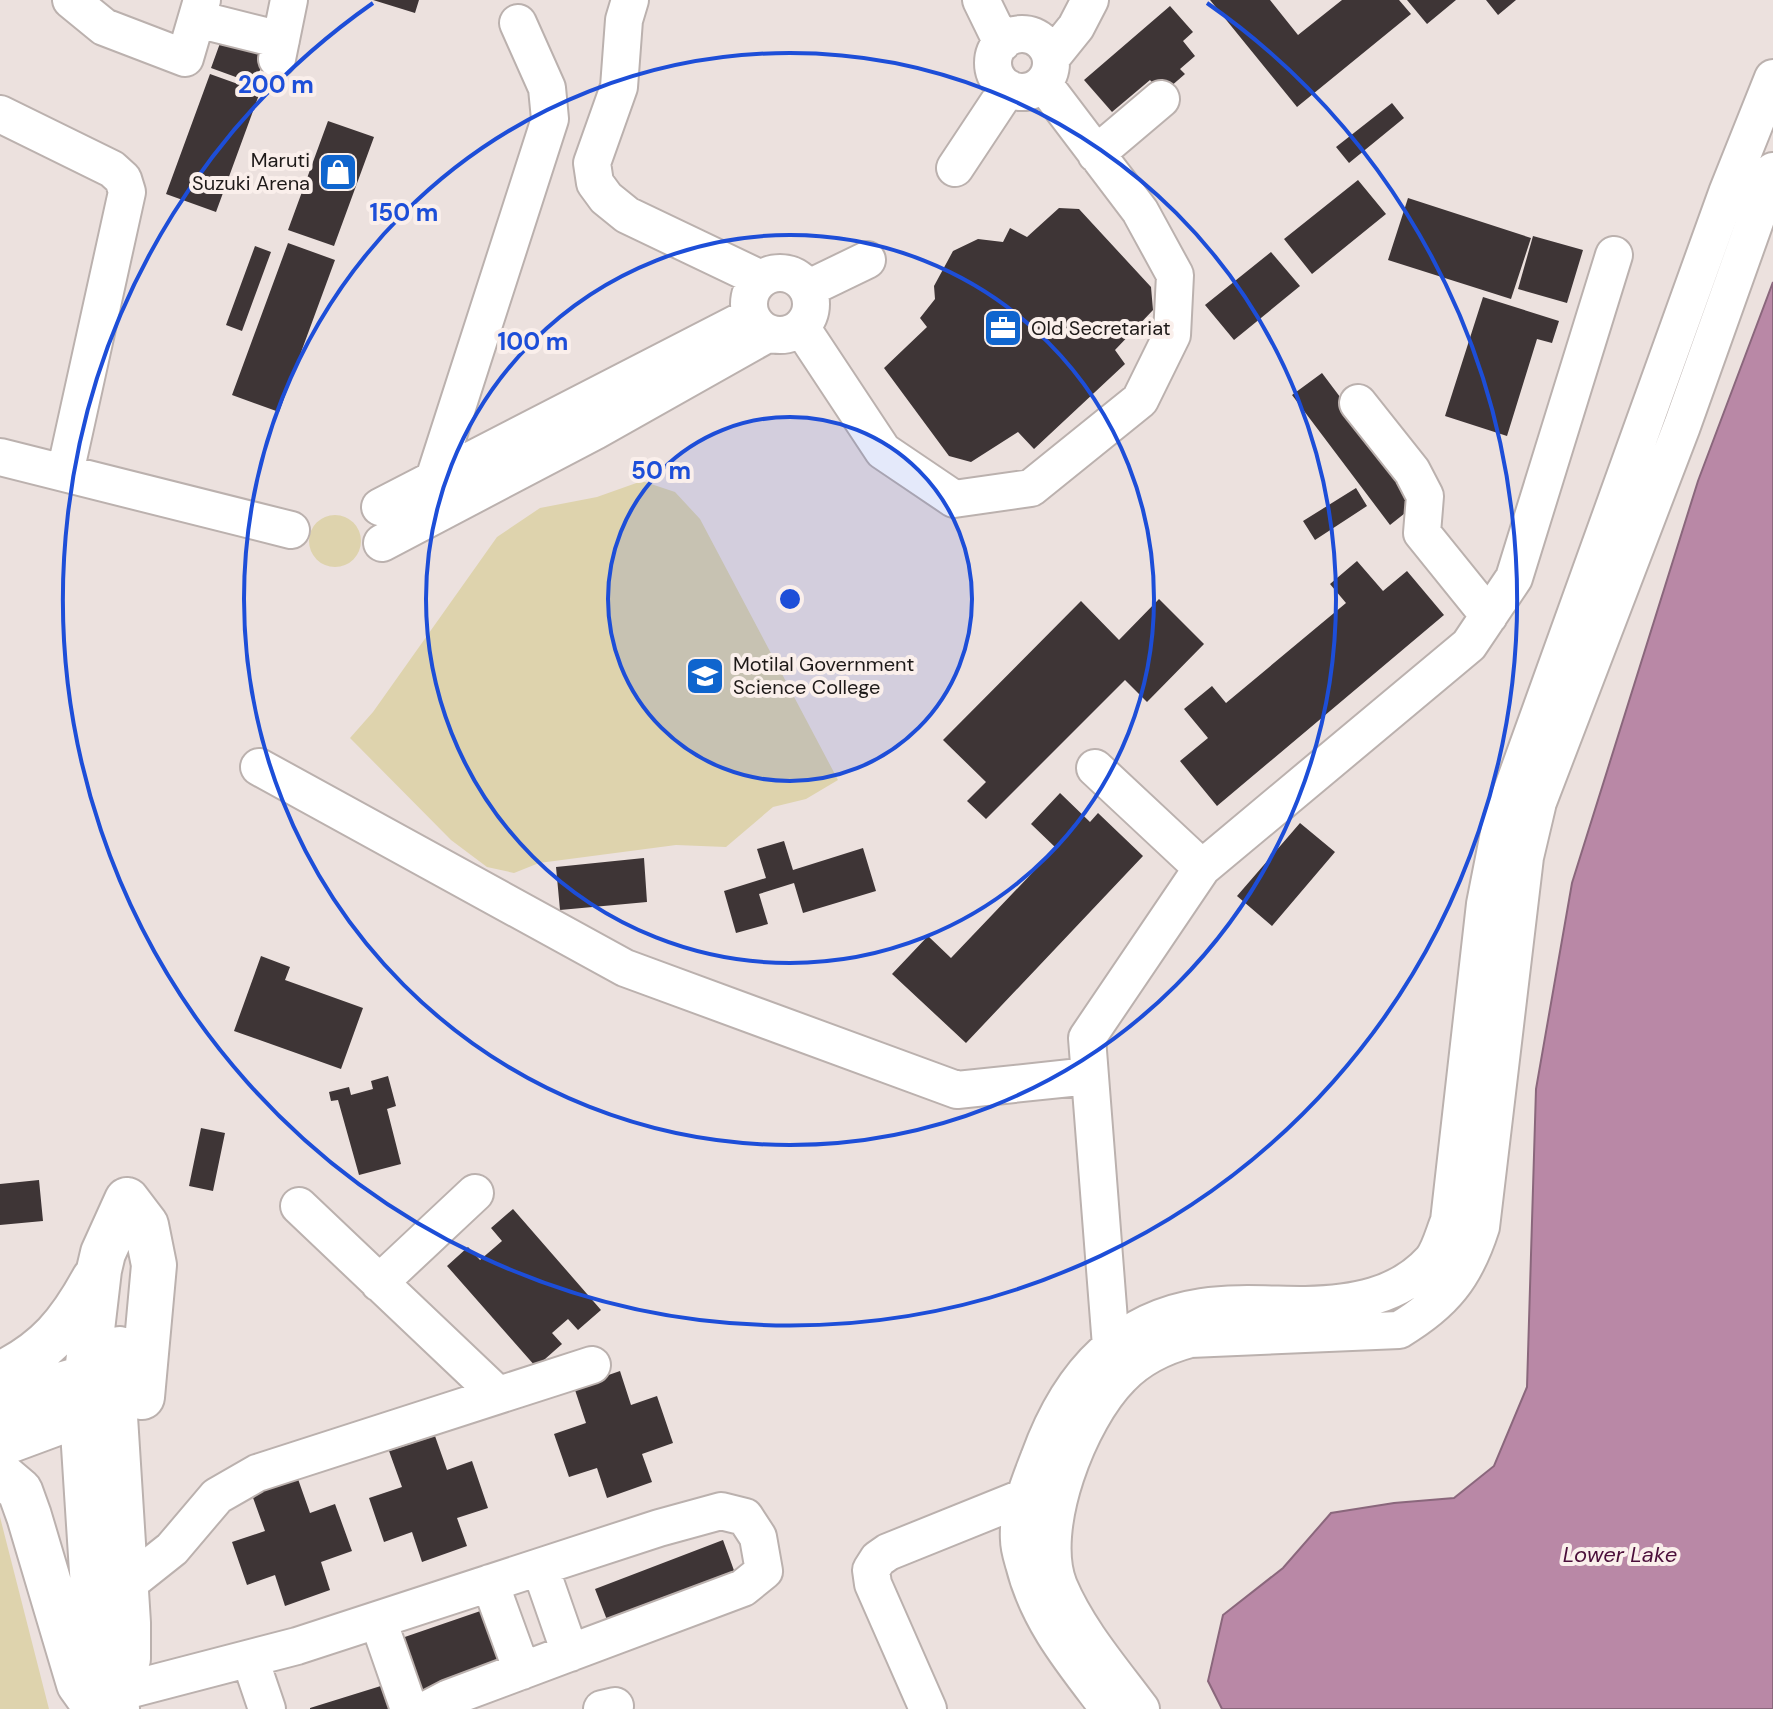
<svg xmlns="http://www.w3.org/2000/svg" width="1773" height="1709" viewBox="0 0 1773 1709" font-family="'DM Sans',sans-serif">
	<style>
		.green { fill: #ded3ad }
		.water { fill: #b988a6; stroke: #8a677c; stroke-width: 2 }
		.building { fill: #3e3536 }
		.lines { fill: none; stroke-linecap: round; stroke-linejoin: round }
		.minor-casing { stroke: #bbb1ae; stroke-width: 40 }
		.major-casing { stroke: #bbb1ae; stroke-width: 48 }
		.minor { stroke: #fff; stroke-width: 36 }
		.major { stroke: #fff; stroke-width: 44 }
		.ring { fill: none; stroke: #1d4ed8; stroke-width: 4 }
		.labels { text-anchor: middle; stroke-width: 8; stroke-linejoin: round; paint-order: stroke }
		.poi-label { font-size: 20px; fill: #1e1a19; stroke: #faefeb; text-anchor: start }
		.water-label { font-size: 22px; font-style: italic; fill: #4b0f3a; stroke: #faefeb }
		.centre { fill: #1d4ed8; stroke: #faefeb; stroke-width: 4 }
		.ring-label { font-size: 24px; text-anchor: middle; font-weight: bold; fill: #1d4ed8; stroke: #faefeb; stroke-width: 8; stroke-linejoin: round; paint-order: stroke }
	</style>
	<rect width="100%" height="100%" fill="#ece1de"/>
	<path class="green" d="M642 481 675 492 700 519 838 780 806 799 773 807 726 847 676 845 539 863 514 873 487 867 451 840 350 738 373 712 497 537 540 508 597 497Z
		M309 541a26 26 0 1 1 52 0a26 26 0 1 1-52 0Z
		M0 1517 49 1709H0Z"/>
	<path class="water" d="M1773 282V1709H1222L1208 1681 1223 1615 1283 1568 1331 1513 1394 1503 1454 1498 1494 1466 1527 1387 1536 1089 1572 883 1698 481Z"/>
	<path class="building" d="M373 0H419L415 13Z
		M1210 0H1270L1298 35 1342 0H1399L1411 14 1297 107Z
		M1407 0H1456L1427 24Z
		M1486 0H1516L1498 15Z
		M1170 6 1193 32 1183 41 1195 56 1180 69 1185 74 1162 94 1150 80 1112 112 1084 80Z
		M223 35 267 50 255 84 211 68Z
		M210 74 260 92 216 212 166 194Z
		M1392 103 1404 118 1349 163 1336 147Z
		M328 121 374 137 334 246 288 230Z
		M1358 180 1386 214 1312 274 1284 239Z
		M1408 198 1531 238 1511 299 1388 260Z
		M1059 208 1079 209 1151 287 1153 310 1115 350 1125 364 1034 449 1018 432 971 462 949 456 884 368 927 327 920 318 935 299 934 286 953 251 978 239 1003 242 1010 228 1027 237Z
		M1533 236 1583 250 1567 303 1518 289Z
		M288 243 335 260 279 412 232 395Z
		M255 246 271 252 242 331 226 325Z
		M1271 252 1300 286 1234 340 1205 305Z
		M1483 297 1559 321 1552 343 1537 339 1507 436 1445 416Z
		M1322 373 1419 502 1390 525 1292 395Z
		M1356 488 1367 506 1315 540 1303 521Z
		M1357 561 1383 591 1407 571 1444 615 1217 806 1180 761 1208 738 1184 709 1212 686 1226 703 1346 603 1330 584Z
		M1159 599 1204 644 1147 702 1125 680 986 819 967 801 986 782 943 740 1081 601 1119 640Z
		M1060 793 1090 822 1098 813 1143 856 966 1043 892 974 928 936 951 958 1056 848 1031 824Z
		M1300 823 1335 852 1272 926 1237 896Z
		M784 841 793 870 863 848 876 891 803 913 794 883 759 894 768 924 736 933 724 891 766 878 757 849Z
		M644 858 647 902 560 910 556 867Z
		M261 956 290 967 285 980 363 1008 341 1069 234 1031Z
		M388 1076 396 1106 387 1109 401 1164 359 1175 338 1100 331 1101 329 1092 349 1087 351 1095 373 1089 371 1081Z
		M201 1128 225 1133 213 1191 189 1186Z
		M39 1180 43 1221 0 1225V1184Z
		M513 1209 601 1310 578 1330 568 1319 552 1333 562 1344 536 1367 447 1266 468 1247 480 1260 502 1241 491 1228Z
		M620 1371 631 1405 657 1396 673 1443 642 1454 652 1482 607 1498 597 1468 569 1477 554 1434 586 1423 574 1387Z
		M435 1436 447 1470 472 1461 488 1508 457 1518 467 1546 422 1562 412 1532 384 1542 369 1498 402 1487 389 1451Z
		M298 1479 310 1513 335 1504 352 1551 321 1562 330 1590 285 1606 275 1575 247 1585 232 1542 265 1531 252 1495Z
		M723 1540 736 1576 609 1625 595 1589Z
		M495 1606 514 1660 415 1694 396 1640Z
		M384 1685 391 1709H310V1708Z"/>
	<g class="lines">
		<defs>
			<path id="minor" d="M71 0 104 27 185 58 202 0
				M630 0 624 20 619 87 592 163 595 183 606 198 627 215 761 279
				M981 0 1002 43
				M197 19 281 40
				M993 63a29 29 0 1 1 58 0a29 29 0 1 1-58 0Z
				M1051 58 1076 27 1090 0
				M277 59 289 0
				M0 114 112 169 123 179 127 192 65 473
				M1096 154 1161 99
				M955 168 1008 88
				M749 304a31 31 0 1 1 62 0a31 31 0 1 1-62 0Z
				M807 289 867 260
				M801 327 883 451 954 499 1031 488 1140 400 1172 335 1175 275 1140 211 1043 83
				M1358 403 1412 471 1425 496 1422 533 1489 616
				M0 457 291 530
				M434 479 550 119 547 88 518 23
				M380 507 751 316
				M382 543 595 431 769 333
				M259 767 625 968 957 1090 1089 1076
				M1095 768 1202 868
				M299 1206 497 1394
				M379 1283 475 1193
				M1111 1346 1087 1038 1202 868 1469 645 1514 578 1614 255
				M540 1567 570 1653
				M138 1576 172 1549 217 1496 257 1473 592 1365
				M490 1583 522 1671
				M378 1620 409 1709
				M250 1659 267 1709
				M124 1691 297 1646 659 1528 721 1511 745 1517 758 1537 764 1571 743 1588 449 1698 428 1709
				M602 1709 615 1706
				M928 1709 873 1584 871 1570 878 1559 888 1552 1042 1490
				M1109 1709C1074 1663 1038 1621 1024 1564 1022 1557 1019 1548 1019 1540 1017 1512 1029 1484 1039 1458 1067 1380 1116 1320 1202 1307 1235 1302 1272 1305 1305 1305 1352 1304 1399 1297 1432 1260 1440 1250 1444 1233 1449 1221L1485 904 1502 818 1727 193 1773 78
				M1141 1709C1112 1670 1078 1631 1059 1586 1036 1529 1079 1419 1121 1377 1140 1357 1164 1346 1190 1339L1399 1330C1444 1303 1465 1277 1481 1227L1525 857 1538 802 1682 426 1773 171"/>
			<path id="major" d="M127 1200 146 1225 154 1265 142 1397
				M120 1349 114 1401 128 1623V1659
				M0 1374C47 1352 70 1323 94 1279
				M0 1402 113 1370
				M0 1444 108 1404
				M0 1474 20 1491 29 1516 79 1684 89 1698 104 1709
				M117 1709 93 1587 82 1415 99 1270 103 1253 127 1200"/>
		</defs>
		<use href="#minor" class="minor-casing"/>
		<use href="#major" class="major-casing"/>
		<use href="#minor" class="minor"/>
		<use href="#major" class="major"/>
	</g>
	<circle cx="790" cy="599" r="182" fill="#1d4ed8" fill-opacity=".12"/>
	<g class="ring">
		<circle cx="790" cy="599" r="182"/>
		<circle cx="790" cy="599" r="364"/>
		<circle cx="790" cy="599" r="546"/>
		<path d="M1207 3A727 727 0 1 1 373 3"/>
	</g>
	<defs>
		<symbol id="shop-square" viewBox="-11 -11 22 22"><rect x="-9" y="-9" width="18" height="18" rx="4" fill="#0f65ce" stroke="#faefeb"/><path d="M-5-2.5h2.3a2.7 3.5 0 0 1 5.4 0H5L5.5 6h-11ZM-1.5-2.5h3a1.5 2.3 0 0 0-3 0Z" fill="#fff"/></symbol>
		<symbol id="office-square" viewBox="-11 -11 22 22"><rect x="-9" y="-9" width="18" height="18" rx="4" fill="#0f65ce" stroke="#faefeb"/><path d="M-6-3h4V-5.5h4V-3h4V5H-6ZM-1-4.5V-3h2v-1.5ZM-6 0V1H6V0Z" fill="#fff"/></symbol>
		<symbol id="university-square" viewBox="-11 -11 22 22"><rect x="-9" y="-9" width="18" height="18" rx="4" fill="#0f65ce" stroke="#faefeb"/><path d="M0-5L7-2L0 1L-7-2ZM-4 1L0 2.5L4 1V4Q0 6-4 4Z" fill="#fff"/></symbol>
	</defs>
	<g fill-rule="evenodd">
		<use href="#shop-square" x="316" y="150" width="44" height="44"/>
		<use href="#office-square" x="981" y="306" width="44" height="44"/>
		<use href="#university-square" x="683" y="654" width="44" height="44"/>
	</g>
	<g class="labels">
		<g class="poi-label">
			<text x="310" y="167" text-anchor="end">Maruti<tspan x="310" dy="23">Suzuki Arena</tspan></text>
			<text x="1031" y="335">Old Secretariat</text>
			<text x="733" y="671">Motilal Government<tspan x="733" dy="23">Science College</tspan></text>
		</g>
		<g class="water-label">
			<text x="1620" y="1562">Lower Lake</text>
		</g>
	</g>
	<circle cx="790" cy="599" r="12" class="centre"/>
	<g class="ring-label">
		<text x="276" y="93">200 m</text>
		<text x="404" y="221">150 m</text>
		<text x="533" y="350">100 m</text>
		<text x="661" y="479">50 m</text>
	</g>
</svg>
